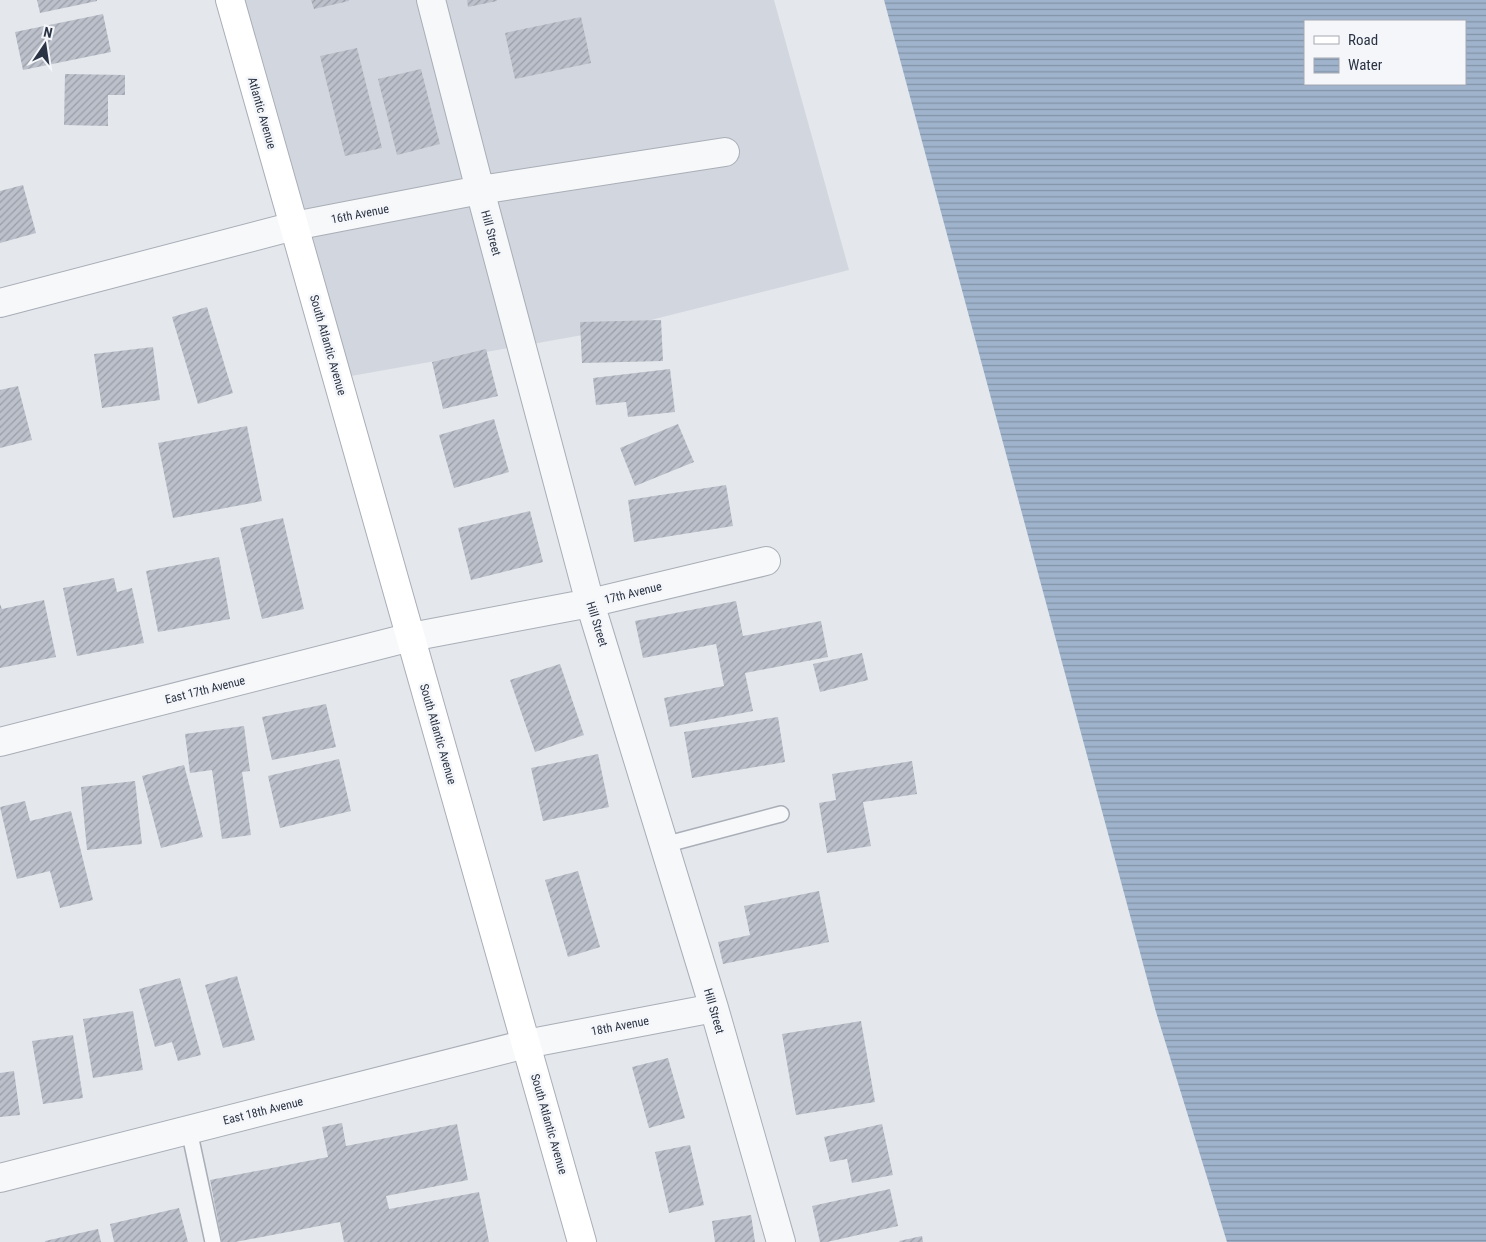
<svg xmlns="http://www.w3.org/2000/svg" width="1486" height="1242" viewBox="0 0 1486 1242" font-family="'Roboto Condensed',sans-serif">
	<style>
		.built { fill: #d2d6de }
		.water { fill: url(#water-rules); fill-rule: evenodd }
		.building { fill: url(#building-hatch) }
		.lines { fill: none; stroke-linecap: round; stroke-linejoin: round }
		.lane-casing { stroke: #a9aeb7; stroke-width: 18 }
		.street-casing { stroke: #a9aeb7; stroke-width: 30 }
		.secondary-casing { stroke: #a9aeb7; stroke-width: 30 }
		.lane { stroke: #f7f8fa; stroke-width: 15 }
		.street { stroke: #f7f8fa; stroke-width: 28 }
		.secondary { stroke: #fff; stroke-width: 28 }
		.labels { text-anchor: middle; stroke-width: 5; stroke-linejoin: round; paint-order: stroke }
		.street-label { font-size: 12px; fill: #2b3445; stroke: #f4f6f9 }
	</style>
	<defs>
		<pattern id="water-rules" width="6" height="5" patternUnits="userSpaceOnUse" patternTransform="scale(1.25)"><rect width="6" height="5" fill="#9fb4cc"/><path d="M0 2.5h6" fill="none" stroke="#8293a7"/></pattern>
		<pattern id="building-hatch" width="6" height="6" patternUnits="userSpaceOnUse" patternTransform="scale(1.25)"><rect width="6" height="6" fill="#bbc0ca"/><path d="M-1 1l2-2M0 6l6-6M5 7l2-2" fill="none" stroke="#989da6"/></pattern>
	</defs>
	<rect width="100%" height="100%" fill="#e4e7ec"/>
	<path class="built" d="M244 0H774L849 270 611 330 351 376Z"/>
	<path class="water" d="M884 0H1486V1242H1227L1156 1012ZM1305 21H1465V84H1305Z"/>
	<path class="building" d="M37 0H97V1L40 13Z
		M311 0H349V1L314 9Z
		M467 0H497V1L468 7Z
		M103 14 111 52 23 70 15 32Z
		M581 17 591 63 515 79 505 33Z
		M357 48 382 148 345 156 320 56Z
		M421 69 440 144 397 155 378 79Z
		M65 74 125 75V95H108V126L64 125Z
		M23 185 36 233 0 243V191Z
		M207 307 233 393 198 404 172 317Z
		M661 320 663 361 582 363 580 322Z
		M153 347 160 400 102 408 94 354Z
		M486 349 498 396 443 409 432 362Z
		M670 369 675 412 628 417 626 402 596 405 593 378Z
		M18 386 32 440 0 448V390Z
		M494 419 509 472 454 488 439 435Z
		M678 424 694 462 635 486 620 448Z
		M247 426 262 501 173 518 158 443Z
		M726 485 733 526 634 542 628 500Z
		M530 511 543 562 471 580 458 528Z
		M283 518 304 609 262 619 240 528Z
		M219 557 230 619 158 632 146 571Z
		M114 578 117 592 132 588 144 643 77 656 63 588Z
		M44 600 56 657 0 668V604L2 609Z
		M736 601 743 636 821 621 828 657 745 673 753 711 670 727 664 698 724 686 716 644 643 658 635 621Z
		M862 653 868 680 820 692 813 664Z
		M560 664 584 735 535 752 510 680Z
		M326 704 336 747 272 760 262 717Z
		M778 717 785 762 692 778 684 732Z
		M244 726 250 771 242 772 251 835 222 839 212 770 190 773 185 734Z
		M598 754 609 807 543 821 531 768Z
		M339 759 351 811 280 828 268 776Z
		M912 761 917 794 863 802 871 846 827 853 819 803 836 800 832 774Z
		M184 765 203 837 161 848 142 776Z
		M135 781 142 844 87 850 81 787Z
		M25 801 30 821 71 811 93 900 60 908 50 871 17 879 0 807Z
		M578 871 600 947 568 957 545 880Z
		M819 891 829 942 723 964 718 942 750 935 744 906Z
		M237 976 255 1040 223 1048 205 985Z
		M180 978 201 1055 178 1061 172 1042 155 1047 139 989Z
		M133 1011 143 1070 93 1078 83 1019Z
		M861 1021 875 1102 796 1115 782 1034Z
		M73 1035 83 1098 43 1104 32 1041Z
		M668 1058 685 1118 649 1128 632 1067Z
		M14 1071 20 1115 0 1117V1073Z
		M342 1123 346 1146 457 1124 468 1180 386 1196 389 1209 479 1192 489 1242H344L340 1222 235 1242H222L210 1180 328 1157 322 1127Z
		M882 1124 893 1175 852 1183 847 1159 830 1162 824 1137Z
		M690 1145 704 1205 669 1213 655 1152Z
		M890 1189 898 1226 827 1242H820L812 1206Z
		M179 1208 188 1242H114L110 1224Z
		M751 1215 755 1242H715L712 1221Z
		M98 1229 101 1242H45V1241Z
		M922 1236 923 1242H900L899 1241Z"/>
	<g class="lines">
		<defs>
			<path id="lane" d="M664 845 781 814
				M189 1130 213 1242"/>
			<path id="street" d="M431 0 480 190 590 603 714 1008 781 1242
				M0 303 294 226 480 190 725 152
				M0 742 411 637 590 603 766 561
				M0 1178 526 1044 714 1008"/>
			<path id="secondary" d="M230 0 582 1242"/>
		</defs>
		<use href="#lane" class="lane-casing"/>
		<use href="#street" class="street-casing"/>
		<use href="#secondary" class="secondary-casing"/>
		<use href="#lane" class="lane"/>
		<use href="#street" class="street"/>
		<use href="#secondary" class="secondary"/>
	</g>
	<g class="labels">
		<g class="street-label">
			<text transform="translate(262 113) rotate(74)" y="4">Atlantic Avenue</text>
			<text transform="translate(360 214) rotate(-11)" y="4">16th Avenue</text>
			<text transform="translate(491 233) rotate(75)" y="4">Hill Street</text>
			<text transform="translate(328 345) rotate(74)" y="4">South Atlantic Avenue</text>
			<text transform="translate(633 593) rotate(-14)" y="4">17th Avenue</text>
			<text transform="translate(597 624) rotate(73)" y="4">Hill Street</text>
			<text transform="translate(205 690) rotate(-14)" y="4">East 17th Avenue</text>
			<text transform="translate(438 734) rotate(74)" y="4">South Atlantic Avenue</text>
			<text transform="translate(714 1011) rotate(74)" y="4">Hill Street</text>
			<text transform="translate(620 1026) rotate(-11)" y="4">18th Avenue</text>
			<text transform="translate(263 1111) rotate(-14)" y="4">East 18th Avenue</text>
			<text transform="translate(549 1124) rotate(74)" y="4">South Atlantic Avenue</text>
		</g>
	</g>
	<rect x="1304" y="20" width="162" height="65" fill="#f4f6f9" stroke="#a4a8b1"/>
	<rect x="1314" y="36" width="25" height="8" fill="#ffffff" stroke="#a4a8b1"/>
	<text x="1348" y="45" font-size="15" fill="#2b3445">Road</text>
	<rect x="1314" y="58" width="25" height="15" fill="url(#water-rules)" stroke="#a4a8b1"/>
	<text x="1348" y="70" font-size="15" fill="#2b3445">Water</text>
	<g transform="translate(45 45) rotate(13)" stroke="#f4f6f9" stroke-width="4" paint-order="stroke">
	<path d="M0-4L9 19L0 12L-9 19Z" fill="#2b3445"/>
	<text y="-8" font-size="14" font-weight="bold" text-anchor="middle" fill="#2b3445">N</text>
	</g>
</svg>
